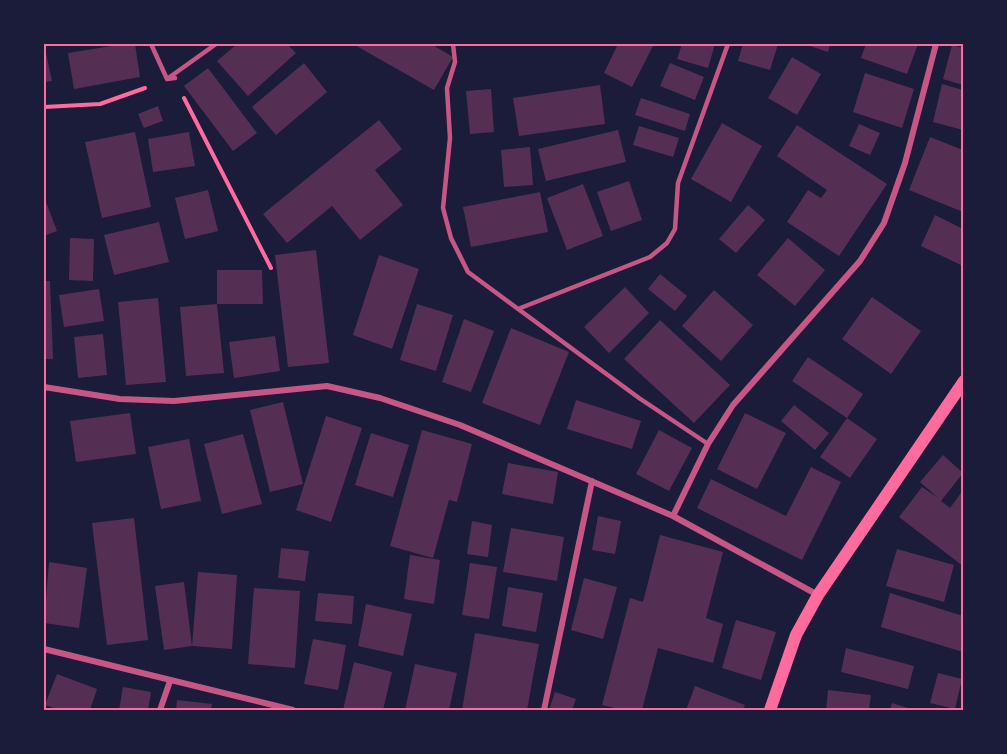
<svg xmlns="http://www.w3.org/2000/svg" width="1007" height="754" viewBox="0 0 1007 754" font-family="Arial,sans-serif">
	<style>
		.building { fill: #542f53 }
		.lines { fill: none; stroke-linecap: round; stroke-linejoin: round }
		.path { stroke: #ff6b9d; stroke-width: 4 }
		.service { stroke: #c65784; stroke-width: 4.5 }
		.minor { stroke: #c65784; stroke-width: 6 }
		.secondary { stroke: #ff6b9d; stroke-width: 12 }
		.neatline { fill: none; stroke: #ff6b9d; stroke-width: 2 }
	</style>
	<rect width="100%" height="100%" fill="#1b1b3a"/>
	<path class="building" d="M44 44 52 81 44 82Z
		M124 44H135L140 77 74 89 68 53Z
		M237 44H287L296 53 248 96 217 61Z
		M353 44H431L453 57 434 90Z
		M618 44H654L632 87 604 73Z
		M682 44H715L708 68 677 59Z
		M743 44H778L770 70 738 61Z
		M804 44H830L828 52Z
		M866 44H918L907 74 861 58Z
		M952 45 963 48V85L943 79Z
		M792 57 821 74 797 115 768 98Z
		M304 63 327 92 276 135 252 107Z
		M670 63 704 77 695 100 660 86Z
		M208 68 257 133 233 151 184 86Z
		M865 73 914 89 902 128 853 112Z
		M942 84 963 90V130L933 122Z
		M600 85 605 124 519 136 513 98Z
		M491 89 494 132 470 134 466 91Z
		M641 98 690 114 685 131 635 115Z
		M158 106 163 121 144 128 138 114Z
		M379 120 402 149 375 170 403 205 360 240 332 206 287 243 263 214Z
		M722 123 762 146 731 202 691 179Z
		M859 124 880 133 870 155 849 146Z
		M797 125 887 184 839 256 787 222 808 190 821 198 827 190 777 156Z
		M639 126 679 138 673 157 633 145Z
		M618 130 626 162 546 181 538 149Z
		M135 132 151 207 102 218 85 142Z
		M189 132 195 166 153 172 148 139Z
		M930 137 963 150V212L909 190Z
		M530 147 533 185 504 187 501 150Z
		M629 181 642 220 611 231 597 192Z
		M583 184 603 236 567 250 547 198Z
		M208 190 218 231 185 239 175 198Z
		M540 192 548 232 471 247 463 207Z
		M46 202 57 231 44 236V203Z
		M748 205 765 220 736 253 719 239Z
		M935 215 963 229V266L921 246Z
		M159 222 169 262 114 275 104 235Z
		M70 238 94 239 93 281 69 280Z
		M788 238 825 270 795 306 757 275Z
		M316 250 329 363 288 367 275 255Z
		M379 255 419 269 392 349 353 335Z
		M217 270H262L263 304H217Z
		M660 274 687 296 675 311 648 289Z
		M44 281H50L53 359H44Z
		M625 287 649 313 609 353 584 327Z
		M99 289 104 321 64 327 59 295Z
		M714 290 753 325 721 361 682 326Z
		M872 297 921 331 891 374 842 339Z
		M158 298 166 382 126 385 118 302Z
		M217 304 224 373 186 376 180 307Z
		M417 304 453 315 436 371 400 360Z
		M464 319 494 331 471 392 442 382Z
		M660 320 730 385 694 423 624 359Z
		M511 328 569 352 540 425 482 403Z
		M103 334 107 375 78 378 74 337Z
		M275 336 280 371 234 378 229 342Z
		M808 357 863 394 847 418 877 439 850 478 820 457 847 418 792 381Z
		M576 400 641 421 632 449 567 429Z
		M283 402 303 484 270 492 250 410Z
		M794 405 829 433 815 450 781 421Z
		M130 413 136 454 76 462 70 421Z
		M745 413 786 433 757 489 717 469Z
		M326 416 362 428 331 522 296 510Z
		M422 430 472 444 457 502 449 500 433 558 390 546Z
		M659 430 692 448 669 491 636 474Z
		M371 433 409 445 393 497 355 485Z
		M243 434 262 504 222 514 204 444Z
		M189 439 201 501 161 509 148 447Z
		M943 455 963 473 941 501 950 508 963 490V566L899 517 922 487 938 498 920 482Z
		M508 463 558 472 553 504 502 494Z
		M811 467 841 482 802 560 697 508 711 479 786 516Z
		M598 516 621 521 615 554 592 550Z
		M134 518 148 640 107 645 92 523Z
		M472 521 492 525 488 557 467 554Z
		M511 528 564 537 557 581 503 572Z
		M660 535 723 552 706 618 723 624 713 663 658 648 642 710H622L602 705 630 598 643 602Z
		M281 548 309 551 305 581 278 578Z
		M897 549 954 565 944 602 886 586Z
		M410 555 440 560 434 604 404 599Z
		M49 562 87 568 79 628 44 623Z
		M470 563 497 567 489 619 462 615Z
		M198 572 237 575 232 649 192 646 164 650 155 586 184 582 192 646Z
		M584 578 617 587 603 639 571 630Z
		M508 587 543 593 536 632 502 626Z
		M254 588 300 591 295 668 248 664Z
		M318 593 354 596 352 624 315 621Z
		M890 593 963 616V652L881 627Z
		M366 604 412 614 403 656 358 646Z
		M736 620 776 632 761 680 722 668Z
		M475 633 539 644 527 710H462Z
		M313 639 346 645 338 690 304 684Z
		M846 648 914 666 908 689 841 672Z
		M354 662 392 672 383 710H343Z
		M415 664 457 673 449 710H405Z
		M938 673 962 679 955 709 930 703Z
		M57 674 97 689 90 710H60L45 705Z
		M695 686 745 705 743 710H686Z
		M123 687 151 692 148 710H119Z
		M828 690 871 695 869 710H826Z
		M555 692 576 699 572 710H549Z
		M177 700 212 704 211 710H176Z
		M892 703 914 710H890Z"/>
	<g class="lines">
		<path class="path" d="M184 98 271 268
			M44 107 100 104 145 88"/>
		<path class="service" d="M151 44 167 79 175 78
			M453 44 455 62 447 88 450 138 443 208 451 238 468 272 639 398 708 444
			M167 79 216 44
			M518 309 650 257 667 243 675 229 678 183 728 44"/>
		<path class="minor" d="M44 387 120 399 174 401 327 386 380 398 460 425 673 516 818 595
			M673 516 708 444 733 405 860 261 884 223 905 163 936 44
			M44 649 293 710
			M160 710 170 681
			M544 710 592 481"/>
		<path class="secondary" d="M770 710 796 635 818 595 964 381"/>
	</g>
	<rect width="1007" height="754" fill="none" stroke="#1b1b3a" stroke-width="90"/>
	<rect x="45" y="45" width="917" height="664" class="neatline"/>
</svg>
